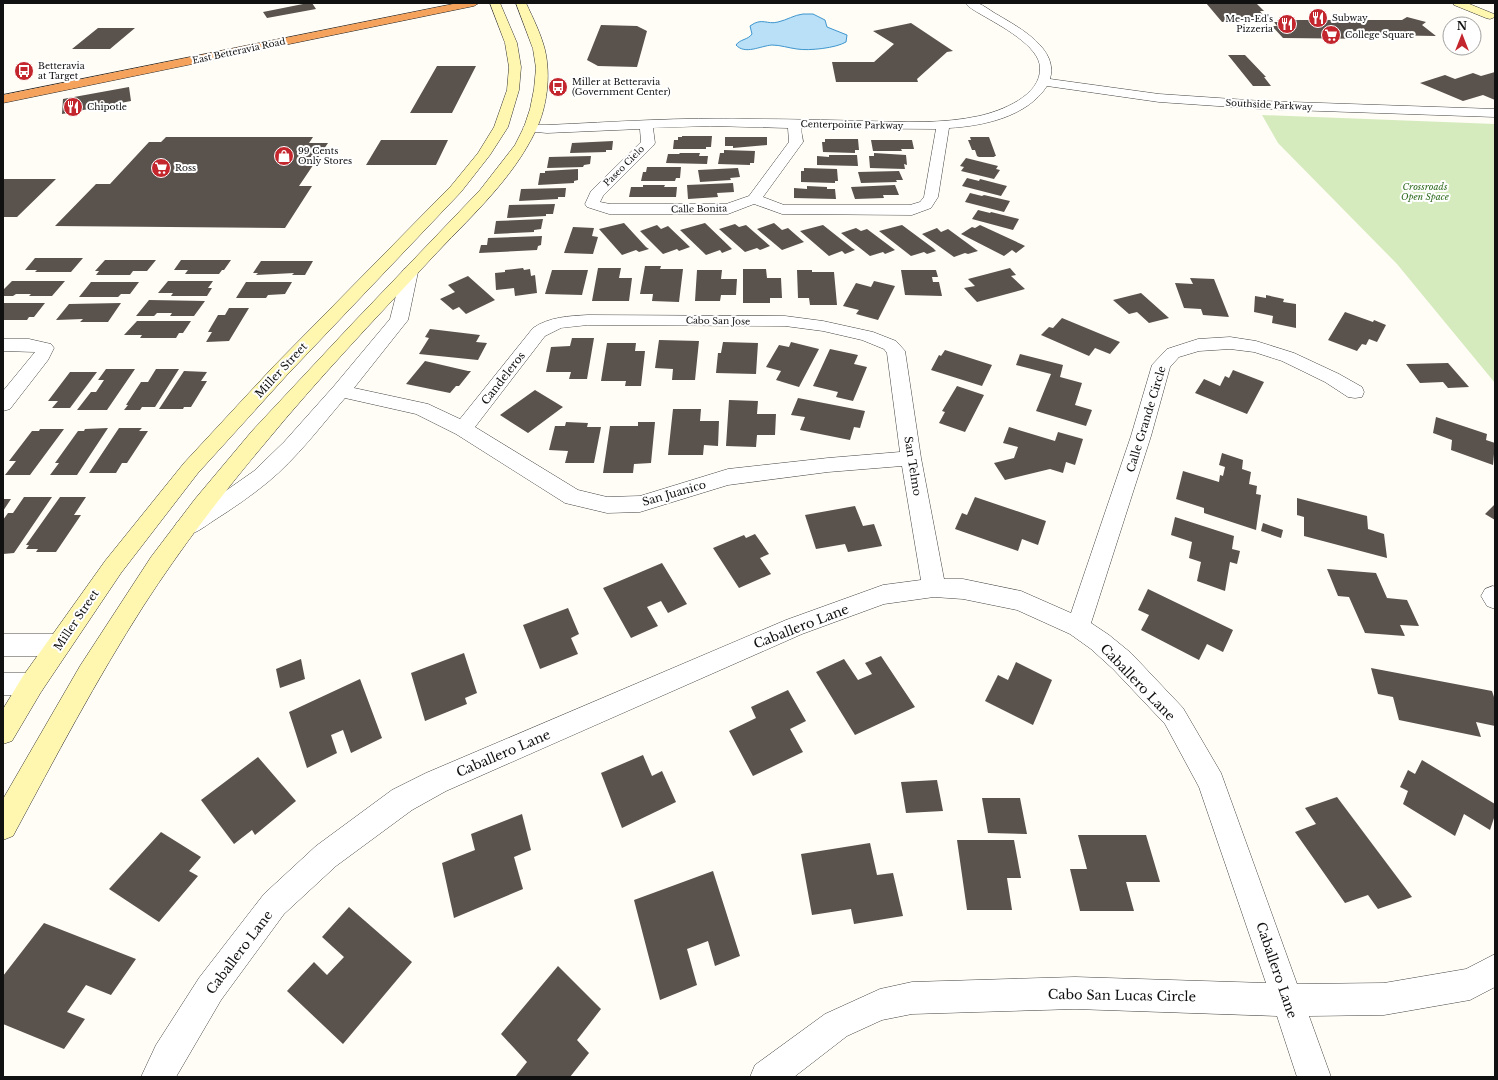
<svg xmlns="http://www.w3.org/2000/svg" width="1498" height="1080" viewBox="0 0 1498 1080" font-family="'Libre Baskerville',serif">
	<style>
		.green { fill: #d5ebbd }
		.water { fill: #b9e0f7; stroke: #3f96cf }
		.building { fill: #5a524d }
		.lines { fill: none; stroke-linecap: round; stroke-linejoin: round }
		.street-casing { stroke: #444; stroke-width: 1 }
		.secondary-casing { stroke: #333; stroke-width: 1 }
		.highway-casing { stroke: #222; stroke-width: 1 }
		.street { fill: #fff; fill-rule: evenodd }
		.secondary { fill: #fff6b0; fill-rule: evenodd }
		.highway { fill: #f5a25d; fill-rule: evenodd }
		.labels { text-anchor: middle; stroke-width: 4; stroke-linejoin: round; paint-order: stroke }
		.far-poi-label { font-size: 9px; fill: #111; stroke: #fff; text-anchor: start }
		.far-street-label { font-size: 9px; fill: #111; stroke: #fff }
		.far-park-label { font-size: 9px; font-style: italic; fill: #2f6b1f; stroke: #fff }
		.street-label { font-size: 11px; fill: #111; stroke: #fff }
		.near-street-label { font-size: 13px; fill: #111; stroke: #fff }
	</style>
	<rect width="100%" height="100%" fill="#fffdf5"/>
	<path class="green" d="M1262 115 1495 124V383L1397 264 1278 143Z"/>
	<path class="water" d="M803 14H813L825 20 827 27 847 35 846 42C836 48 809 51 797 49 789 48 780 45 772 45 760 46 745 55 736 45 740 39 748 40 752 34L750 26C762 17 767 25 778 22 787 20 794 15 803 14Z"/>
	<path class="building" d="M308 3H312L316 9 267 18 263 12Z
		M1206 3H1256L1264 11H1260L1263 15H1258L1263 20 1252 19 1254 22H1222Z
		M1311 17 1325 18 1327 20H1402L1407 17 1426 22 1422 25 1436 36 1377 35 1380 39 1283 38 1272 26H1277L1274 22H1280L1277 20H1313Z
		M911 23 953 51 947 52 917 79 918 82H836L832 62H874L894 44 873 31Z
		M601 25 637 26 647 31 637 67 598 66 587 60Z
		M98 28H135L110 49H72Z
		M1228 55H1245L1266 77H1264L1271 86H1253Z
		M437 66H476L452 113H410Z
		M1495 72V100L1483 95 1463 101 1420 83 1445 75 1455 79 1473 73 1481 76Z
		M129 87 131 101 62 114 63 99Z
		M682 136H712L711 147H706V149H673L674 140H678V137H682Z
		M166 137H313L309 143H328L299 186H312L285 228 55 226 96 184H110L149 142H161Z
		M725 137H767V145L733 148V146H725Z
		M970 137H989L996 156H994L995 157H979L977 156 975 150H972L968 140H971Z
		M825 139H858L859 150H855V153L823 152 822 142H825Z
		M381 140H448L436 165H366Z
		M871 140H912L914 149H901L902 151H873Z
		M613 141 612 150H606V152L570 153 572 143Z
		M724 150 755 151 754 163H750V165L718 164 720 153H724Z
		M680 153H700L699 156H708L707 164 666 163 668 154H679Z
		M874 153 906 155 907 165 904 164 905 169 870 168 869 156H874Z
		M829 155H857L858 166 817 165V156L829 157Z
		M591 156 590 164 584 165 583 167 547 168 549 157Z
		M966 158 998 166 996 169 1000 170 994 179 961 171 964 167 960 166Z
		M647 167H681L680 178H676L675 181H641L643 172H646Z
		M738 168 740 177 730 178 731 180 700 182 698 170Z
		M804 168 837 169 838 181H835V183L801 182V171H804Z
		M578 169V180L574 181V183L538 185 540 173H545V171Z
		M899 171 903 180H896L897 182 861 183 858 172Z
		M967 178 979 181 980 179 1007 186 1001 196 962 186Z
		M3 179H56L17 217H3Z
		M733 183 734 192 717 193 718 197 688 199 687 185Z
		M643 185H665L664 187H677L676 197H629L631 187H643Z
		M895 185 899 195H883L884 198 855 199 851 187Z
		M807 186 827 187V189H835L836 199 794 198V188L807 189Z
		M566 188 565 197H558V199L519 201 521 189Z
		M970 193 982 196 984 195 1010 201 1004 212 965 202Z
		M555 204 553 214H546V216L507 218 509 205Z
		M978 210 990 213 991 212 1019 219 1013 230 972 219Z
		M543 219 541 229 534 230V232L494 234 496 221Z
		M624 223 646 247 649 249 639 252 636 250 622 255 599 229Z
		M705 223 730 247 732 249 722 253 720 250 706 255 680 230Z
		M774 223 782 230 788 228 804 242 782 250 757 229Z
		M735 224 739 227 746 225 770 246 760 250 757 248 745 252 719 229Z
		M657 225 661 229 668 226 690 247 679 251 677 249 663 254 640 231Z
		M823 225 852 248 855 250 845 254 842 251 829 256 800 231Z
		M902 225 933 248 936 251 927 254 924 252 911 256 879 231Z
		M980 225 1021 244 1025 246 1016 253 1012 250 1004 256 961 234 972 227 975 228Z
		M573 227 594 228 592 236 598 237 593 254 564 253Z
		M856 228 861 231 867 229 895 250 885 254 883 252 870 256 841 233Z
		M937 228 941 232 948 229 978 251 968 254 965 253 954 257 922 234Z
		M542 236 541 245 538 246 537 250 479 253 481 245H487L488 238Z
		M35 258H83L71 272H35L37 270H25Z
		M105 260H156L147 271H133L130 275H96L99 271H95Z
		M181 260H231L224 270H222L219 274H185L188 270H174Z
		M261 261H313L305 275H292L294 273 256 275 258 273H253Z
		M645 266H661L660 269H683L679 302 652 301 653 294H640Z
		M523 268 524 270 530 269 531 276 535 275 537 293 515 296 514 288 496 290 495 273 505 272V270Z
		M598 268H621L619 278H632L629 301H592Z
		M1010 268 1016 275 1011 276 1025 289 977 302 964 288 975 286 968 279Z
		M743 269H766L767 278H781L782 298H770V303H743Z
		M552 270H588L582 295 545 294Z
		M697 270H722L721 279H737L736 295H721L720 301H695Z
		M797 270H812V272H834L837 305H810L809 298H798Z
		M901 270H936L938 277H932L933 282H939L942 296 905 295Z
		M468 276 495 300 466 314 459 307 453 310 440 299 455 292 448 285Z
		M1190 278 1214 279 1229 317 1203 315 1201 309 1184 308 1175 283 1193 284Z
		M12 281H65L52 296H29L31 294H16L13 296H3V290Z
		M168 281H213L208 288H212L207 296H171L173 293H158Z
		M874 281 895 286 878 320 856 314 859 310 843 306 856 283 871 287Z
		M91 282H139L130 294H121L118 297H79Z
		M246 282H292L285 294 268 295 266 298H236Z
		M1141 293 1169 318 1149 323 1137 312 1129 314 1113 300Z
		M1266 295 1284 299 1283 302 1296 304V328L1272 323 1273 316 1254 312 1255 296 1266 298Z
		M149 300 205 301 194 316H170L172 313H157L154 316H136Z
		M3 303H45L34 317H29L27 320H3Z
		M121 303 108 322H80L83 319 56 320 69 304Z
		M229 308H249L229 341 206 342 212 332H208L218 315H225Z
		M1345 312 1373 322 1374 320 1386 325 1377 342 1369 339 1366 345 1362 344 1357 351 1328 340Z
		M1062 318 1120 342 1110 354 1095 348 1089 356 1041 335 1049 327 1053 328Z
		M137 321H191L183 333H179L176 338H140L142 335H124Z
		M430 329 480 335 476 342 487 343 478 360 419 354 429 338 425 337Z
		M572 338H594L587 379H569L571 372H546L551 347 570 346Z
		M659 340 699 341 695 380H672L673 369 655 368Z
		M723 342 758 343 756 374 716 373 718 353H721Z
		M791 342 819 349 799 387 776 380 781 371 766 367 779 345 789 347Z
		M607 343H636L635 351H645L641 386H625L626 381H601Z
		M830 349 858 355 854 364 867 367 853 401 836 397 838 392 813 386Z
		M945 350 992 365 982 386 931 370 939 355 941 356Z
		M1020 354 1063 365 1060 377 1082 383 1075 405 1092 410 1086 426 1036 411 1051 374 1016 365Z
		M425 361 468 371H471L459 386H456L450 393 406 384Z
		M1448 363 1469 387 1448 388 1443 382 1420 383 1406 364Z
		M106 369H135L107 410H77L91 392H96L104 380H98Z
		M156 369H179L155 407H142L140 410H124L128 405H126L141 382H148Z
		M1233 370 1264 382 1247 414 1195 393 1204 379 1220 386 1225 376 1229 378Z
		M184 371 207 372 201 381H207L191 407H184L183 409H159Z
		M70 372H97L70 408H52L58 401H48Z
		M957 386 984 395 965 432 939 423 945 412 942 411Z
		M535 390 563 407 528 433 500 415Z
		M798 398 865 411 860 428 854 427 850 440 800 430 805 417 791 415Z
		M729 400 758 401 757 414H776L775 435H757L756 447 726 446Z
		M673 409H701L700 421H719L718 446 704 445 703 455H668Z
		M1436 417 1487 434 1486 440 1495 443 1493 465 1451 450 1452 440 1433 433Z
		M566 422 588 423 587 427H601L594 463H565L568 451 549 450 555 426H565Z
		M638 422H655L651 463 634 464 633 473H603L610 426H638Z
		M1009 427 1055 441 1058 432 1083 439 1075 465 1066 462 1063 473 1050 469 1005 480 994 463 1014 458 1018 447 1003 443Z
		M108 428 77 475H50L59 463H55L78 431H84L85 429Z
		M119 428H142L139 431H148L127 463H122L116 473H89Z
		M40 429H64L30 475H5L16 461H9L32 431H39Z
		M1222 453 1243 460 1242 469 1251 472 1249 484 1257 486 1256 494 1261 495 1256 530 1204 513V508L1176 499 1183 471 1219 482 1220 475 1223 476 1225 467 1219 465Z
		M24 497H52L14 553 3 554V520L8 513H13Z
		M60 497H86L74 515H81L56 552H36L38 549H26L29 545H26Z
		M975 497 1046 521 1038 545 1022 539 1018 551 955 529 962 513 967 515Z
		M1297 498 1367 516 1368 529 1384 534 1387 558 1304 536V517L1297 515Z
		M3 499H11L3 511Z
		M1495 504V520L1485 514Z
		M855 506 863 526 874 524 882 546 848 552 845 544 816 549 805 515Z
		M1175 517 1234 536 1232 549 1240 551 1237 564 1230 562 1225 591 1197 581 1201 562 1189 558 1192 542 1171 535Z
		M1263 523 1283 530 1281 538 1261 531Z
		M755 534 769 554 760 558 771 574 739 588 713 548 744 535 746 538Z
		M662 563 687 604 668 613 661 601 647 607 658 626 631 638 603 588Z
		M1327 569 1376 573 1387 598 1407 600 1419 626 1400 625 1405 636 1365 633 1349 597 1338 596Z
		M1148 589 1233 630 1223 652 1207 644 1199 660 1141 630 1149 615 1138 610Z
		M568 608 579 634 571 638 578 654 540 669 523 625Z
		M464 653 477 693 465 698 467 704 425 721 411 673Z
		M881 656 915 707 855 735 816 672 844 659 858 680 872 674 865 663Z
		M301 659 305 679 280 688 276 669Z
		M1016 662 1052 680 1033 725 985 701 998 675 1008 680Z
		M1371 668 1492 691 1495 700V726L1476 722 1481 737 1399 720 1393 697 1378 694Z
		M360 679 382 738 351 753 343 730 331 735 337 753 307 768 289 712Z
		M788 690 806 721 790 729 803 752 753 776 729 731 756 718 751 707Z
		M643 755 652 776 662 771 676 802 622 828 601 773Z
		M258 757 296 801 255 835 252 830 234 844 201 800Z
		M1422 760 1495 804V815L1490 830 1464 814 1455 836 1403 804 1408 791 1400 787 1408 770 1415 774Z
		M937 780 943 811 906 813 901 782Z
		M1337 797 1412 897 1378 909 1368 895 1345 903 1295 832 1316 824 1305 808Z
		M982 798H1020L1027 834 988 833Z
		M522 814 531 850 514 857 523 889 454 918 442 863 475 850 471 834Z
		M161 832 201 857 189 871 198 876 159 922 109 889Z
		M1078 835H1146L1160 882H1126L1134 911H1080L1070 869H1087Z
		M957 840H1014L1021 878H1007L1012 910H967Z
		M870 843 877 875 893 873 903 916 854 924 851 909 812 915 801 854Z
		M713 871 740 956 715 966 708 941 687 949 697 985 660 1000 634 900Z
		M349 907 412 962 343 1044 287 991 314 962 327 975 344 957 322 937Z
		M44 923 136 959 111 995 86 985 67 1012 85 1019 64 1049 3 1024V976Z
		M558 966 601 1009 577 1040 589 1053 570 1077H515L527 1062 501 1034Z"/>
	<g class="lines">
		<defs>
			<path id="street" d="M965 3C968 3 973 2 977 3 984 5 992 12 998 15 1020 28 1059 49 1050 79L1159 94 1262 101 1495 109V117L1262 109 1159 102 1047 86C1027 117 983 126 949 128L938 197 931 208 912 215 782 214 754 204 728 214H609L587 207 585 204 591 191 641 142 640 129 547 133 525 131 523 128 525 125H547C614 122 682 117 749 119 788 119 828 120 867 121 904 122 942 124 979 116 1001 111 1041 96 1040 68 1040 46 999 25 982 15 977 12 969 8 965 3ZM711 126 788 128 789 142 749 196 726 204H610L600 202 603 196 653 146 655 143 653 128ZM801 128 936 129 924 197 920 202 910 205H784L763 197 803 142Z
				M410 267 416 269 418 272 408 320 354 388 428 404 460 419 533 328C549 317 569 316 588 315L785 316 823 321 873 332 896 341 905 351 921 458 944 579H963L1021 591 1071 613 1131 436 1152 365 1167 349 1198 339 1230 337 1256 341 1294 353 1339 374 1362 387 1364 392 1362 397 1355 398 1348 397 1325 382 1282 361 1254 352 1230 349 1199 351 1179 357 1170 367 1151 436 1091 623 1109 635 1131 653 1183 708 1221 773 1297 984 1384 983 1466 969 1495 954V987L1470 1000 1384 1015 1309 1016 1331 1077H1297L1277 1016 1075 1009 912 1014 882 1020 847 1036 794 1077H750L755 1065 825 1014 880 989 912 982 1075 977 1266 983 1199 787 1165 724 1113 669 1091 649 1070 634 1017 610 963 599 934 597 884 604 802 634 446 791 412 810 336 866 284 914 221 1000 176 1077H141L156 1045 199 978 264 894 316 846 392 790 426 773 786 620 883 585 921 580 902 466 828 472 728 485 640 512 607 513 565 503 456 434 416 414 345 398C320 427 297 458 268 482 251 496 232 509 213 521 201 529 191 538 177 534L174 528 177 522 214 499 254 471 284 442 334 386 390 319 402 272 404 269ZM588 325 785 326 823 331 862 340 884 349 887 353 900 452 828 458 728 469 640 496 607 497 578 490 475 427 545 336 561 328Z
				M3 339H29L51 344 54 348 48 360 10 409 3 411V391L35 352 3 351Z
				M1493 586 1495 587V609L1487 606 1481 596 1485 589Z
				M3 634H59L68 638 71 645 68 652 59 656H3Z
				M3 673H32L41 676 45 684 41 692 32 695H3Z"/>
			<path id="secondary" d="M490 3H500L517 43 521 67 519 90 508 127 490 155 461 192 287 375 198 473 121 573 41 692 12 741 3 744V709L23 676 105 561 184 463 273 367 451 186 478 153 494 127 507 90 509 67 505 43Z
				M516 3H526C533 18 541 34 545 50 551 76 547 107 536 130 512 181 467 220 430 260 374 320 318 379 266 442 222 494 181 548 144 605 96 680 55 758 13 836L3 840V799L80 666 151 557 195 499 252 431 351 325 480 190 515 145 524 127 530 109 534 89 536 68 533 49Z
				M1453 3H1467L1494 14 1495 17 1490 19 1486 18 1454 5Z"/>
			<path id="highway" d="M458 3H479L474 6 3 103V95Z"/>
		</defs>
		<use href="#street" class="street-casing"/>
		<use href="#secondary" class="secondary-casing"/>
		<use href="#highway" class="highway-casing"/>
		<use href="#street" class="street"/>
		<use href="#secondary" class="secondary"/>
		<use href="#highway" class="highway"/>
	</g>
	<defs>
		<symbol id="restaurant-disc" viewBox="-11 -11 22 22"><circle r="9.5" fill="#c4262e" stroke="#fff"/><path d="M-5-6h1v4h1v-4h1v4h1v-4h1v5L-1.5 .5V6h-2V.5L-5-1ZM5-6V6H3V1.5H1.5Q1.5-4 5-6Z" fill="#fff"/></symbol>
		<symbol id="supermarket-disc" viewBox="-11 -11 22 22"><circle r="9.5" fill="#c4262e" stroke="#fff"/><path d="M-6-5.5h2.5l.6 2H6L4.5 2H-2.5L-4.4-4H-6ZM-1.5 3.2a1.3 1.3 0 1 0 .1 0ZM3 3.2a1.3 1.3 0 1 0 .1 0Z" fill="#fff"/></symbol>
		<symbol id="bus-disc" viewBox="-11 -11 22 22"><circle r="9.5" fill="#c4262e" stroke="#fff"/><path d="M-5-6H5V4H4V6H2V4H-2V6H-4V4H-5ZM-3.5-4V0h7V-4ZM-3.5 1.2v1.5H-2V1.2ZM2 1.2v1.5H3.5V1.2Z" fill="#fff"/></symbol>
		<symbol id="shop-disc" viewBox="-11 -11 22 22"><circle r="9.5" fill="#c4262e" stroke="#fff"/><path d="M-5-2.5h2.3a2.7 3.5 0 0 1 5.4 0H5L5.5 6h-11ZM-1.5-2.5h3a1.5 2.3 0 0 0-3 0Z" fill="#fff"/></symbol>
	</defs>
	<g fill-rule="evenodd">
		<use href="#restaurant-disc" x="1307" y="7" width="22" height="22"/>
		<use href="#restaurant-disc" x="1276" y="13" width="22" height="22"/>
		<use href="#supermarket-disc" x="1320" y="24" width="22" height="22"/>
		<use href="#bus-disc" x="13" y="60" width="22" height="22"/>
		<use href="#bus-disc" x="547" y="76" width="22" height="22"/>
		<use href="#restaurant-disc" x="62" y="96" width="22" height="22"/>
		<use href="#shop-disc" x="273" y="145" width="22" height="22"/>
		<use href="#supermarket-disc" x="150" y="157" width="22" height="22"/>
	</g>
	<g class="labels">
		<g class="far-poi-label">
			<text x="1332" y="21">Subway</text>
			<text x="1273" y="22" text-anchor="end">Me-n-Ed's<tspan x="1273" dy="10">Pizzeria</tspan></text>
			<text x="1345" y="38">College Square</text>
			<text x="38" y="69">Betteravia<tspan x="38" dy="10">at Target</tspan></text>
			<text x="572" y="85">Miller at Betteravia<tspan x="572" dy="10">(Government Center)</tspan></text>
			<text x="87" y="110">Chipotle</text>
			<text x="298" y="154">99 Cents<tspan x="298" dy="10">Only Stores</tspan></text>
			<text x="175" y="171">Ross</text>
		</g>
		<g class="far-street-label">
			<text transform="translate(239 51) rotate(-12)" y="3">East Betteravia Road</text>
			<text transform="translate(1269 105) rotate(3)" y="3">Southside Parkway</text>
			<text transform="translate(852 125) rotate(1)" y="3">Centerpointe Parkway</text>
			<text transform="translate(624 166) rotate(-45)" y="3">Paseo Cielo</text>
			<text transform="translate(699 209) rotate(-1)" y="3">Calle Bonita</text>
			<text transform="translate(718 321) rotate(1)" y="3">Cabo San Jose</text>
		</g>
		<g class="far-park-label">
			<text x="1425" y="190">Crossroads<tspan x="1425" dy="10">Open Space</tspan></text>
		</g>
		<g class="street-label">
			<text transform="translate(281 370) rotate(-47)" y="4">Miller Street</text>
			<text transform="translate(503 378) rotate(-52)" y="4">Candeleros</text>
			<text transform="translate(1146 419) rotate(-73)" y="4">Calle Grande Circle</text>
			<text transform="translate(913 466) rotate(81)" y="4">San Telmo</text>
			<text transform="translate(674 493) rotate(-16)" y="4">San Juanico</text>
			<text transform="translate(76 620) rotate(-56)" y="4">Miller Street</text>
		</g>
		<g class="near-street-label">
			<text transform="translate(801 626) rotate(-21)" y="5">Caballero Lane</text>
			<text transform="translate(1138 682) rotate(46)" y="5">Caballero Lane</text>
			<text transform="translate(503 753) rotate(-23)" y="5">Caballero Lane</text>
			<text transform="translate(239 952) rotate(-53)" y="5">Caballero Lane</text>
			<text transform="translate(1277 970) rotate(71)" y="5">Caballero Lane</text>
			<text transform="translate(1122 995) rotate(1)" y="5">Cabo San Lucas Circle</text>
		</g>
	</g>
	<rect width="1498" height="1080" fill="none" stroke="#111111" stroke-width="8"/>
	<g transform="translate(1462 36)"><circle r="19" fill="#ffffff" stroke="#a0a0a0"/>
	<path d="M0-3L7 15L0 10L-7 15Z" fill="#c4262e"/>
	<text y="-6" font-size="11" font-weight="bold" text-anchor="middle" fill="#111111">N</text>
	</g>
</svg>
